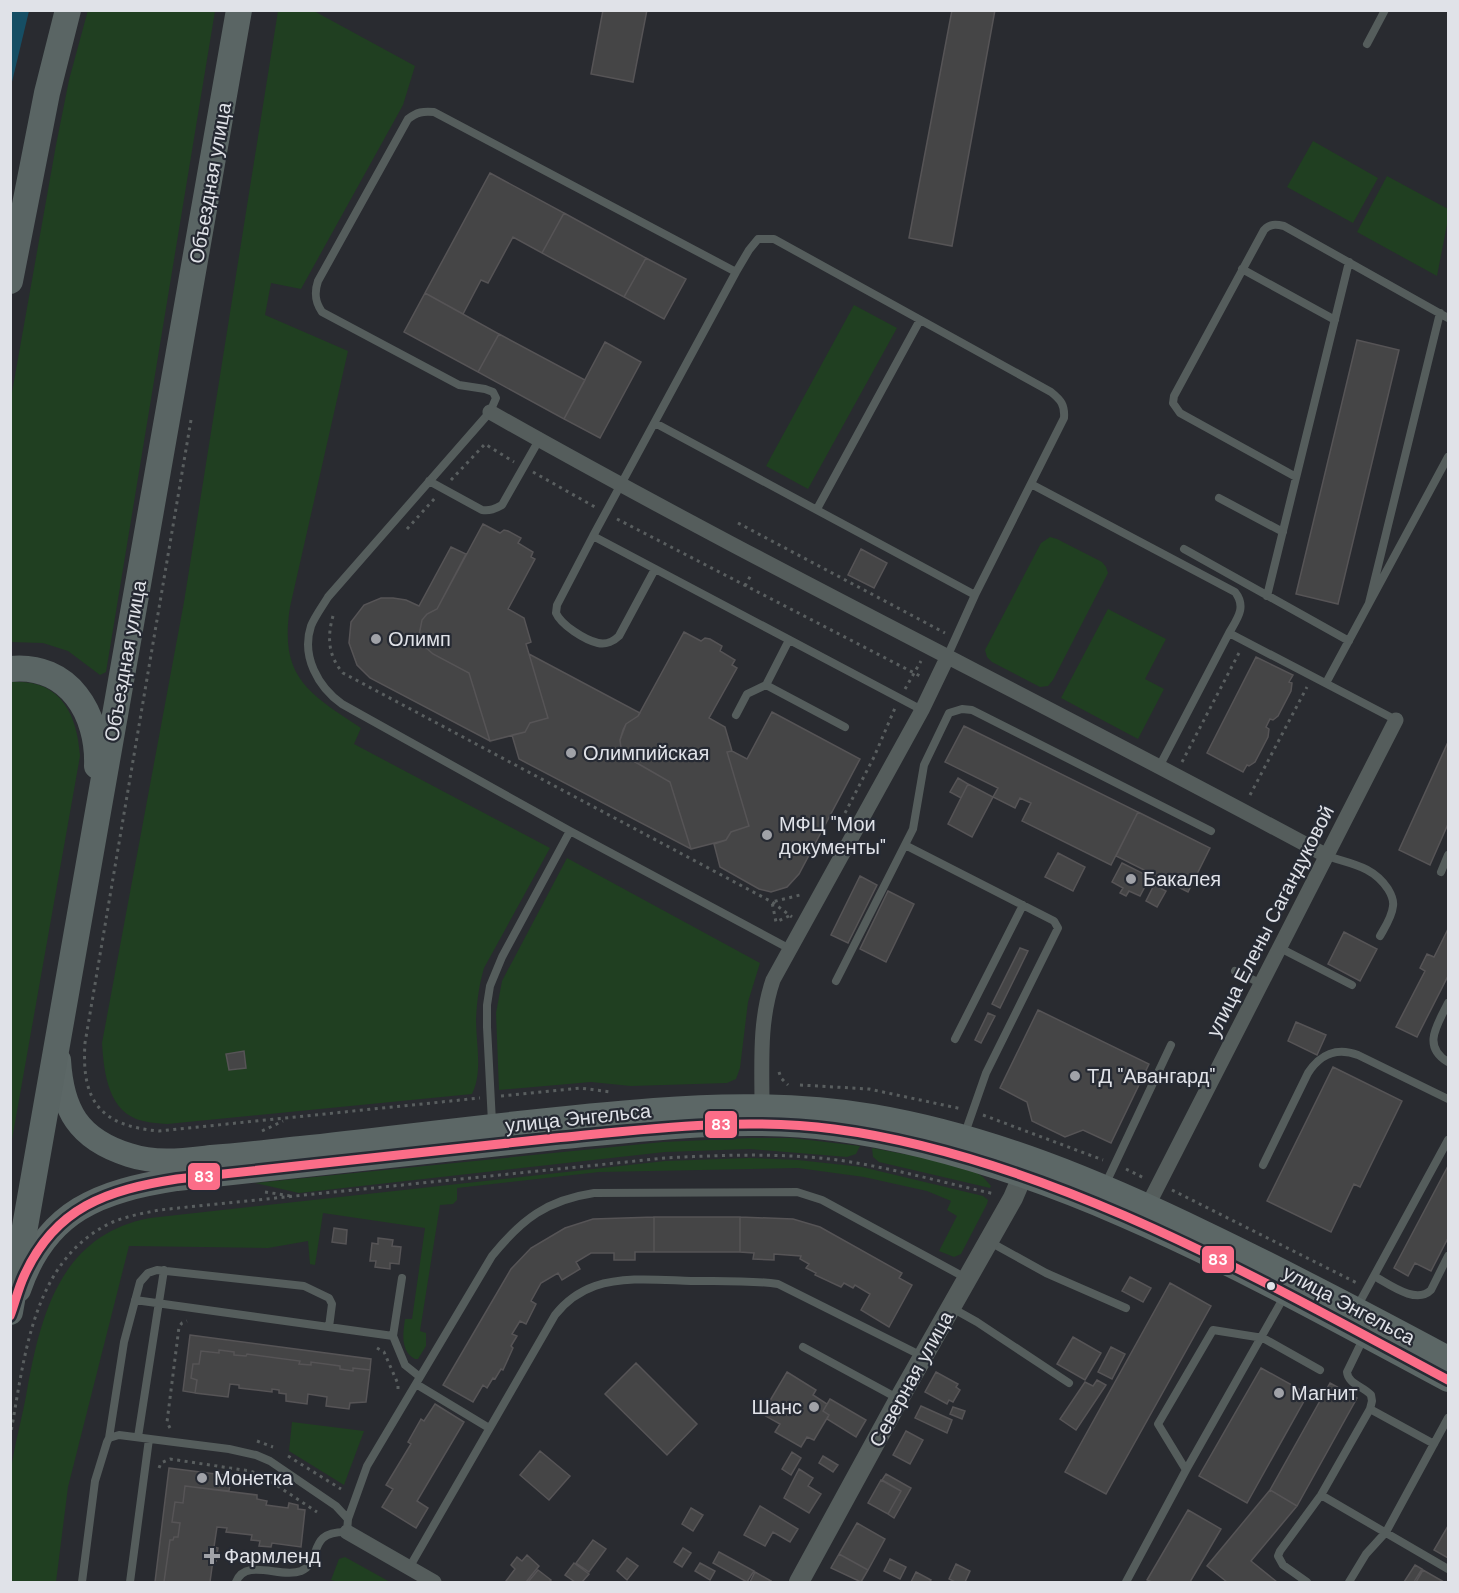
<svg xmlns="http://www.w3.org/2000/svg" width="1459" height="1593" viewBox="0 0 1459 1593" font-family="'DM Sans',sans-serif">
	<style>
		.green { fill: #203f21 }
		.water { fill: #164e64 }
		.building { fill: #454546; stroke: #565456; stroke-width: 1.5 }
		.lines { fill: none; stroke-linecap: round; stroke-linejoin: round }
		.path { stroke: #595e5f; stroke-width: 3; stroke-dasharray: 3 4.5; stroke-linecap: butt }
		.service { stroke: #555d5c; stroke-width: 8 }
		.minor { stroke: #555d5c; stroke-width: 15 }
		.tertiary { stroke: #555d5c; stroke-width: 20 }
		.primary { stroke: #5c6766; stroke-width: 24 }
		.trunk { stroke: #5a6564; stroke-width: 26 }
		.bus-1-casing { stroke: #262a33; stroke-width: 14 }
		.bus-1 { stroke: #fb6d88; stroke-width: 9 }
		.poi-dot { fill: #a0a2a8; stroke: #262a33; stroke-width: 2 }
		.bus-dot { fill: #e0e2e8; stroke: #262a33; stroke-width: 2 }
		.labels { text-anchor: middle; stroke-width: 4.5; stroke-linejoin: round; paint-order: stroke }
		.street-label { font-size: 20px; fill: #e0e2e8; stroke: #262a33 }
		.poi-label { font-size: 20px; fill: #e0e2e8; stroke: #262a33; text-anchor: start }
		.line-badge { stroke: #262a33; stroke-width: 2 }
		.badge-label { font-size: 16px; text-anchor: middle; font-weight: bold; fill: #fff }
	</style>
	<rect width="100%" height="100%" fill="#292b30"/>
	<path class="green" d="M88 10 215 11 106 672 100 675 68 651 43 643 10 642 11 398 56 145 69 80Z
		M278 11H314L415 66 403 105 301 289 271 283 265 315 348 351 290 607C279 677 308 693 361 728L354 744 550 848 484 968C479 985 477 1001 476 1019 476 1044 483 1072 472 1094L167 1124C159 1123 151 1123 143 1121 108 1113 104 1073 102 1043L184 602Z
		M1313 141 1378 178 1353 223 1287 187Z
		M1387 176 1448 209V219L1437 276 1357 232Z
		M854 305 897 328 808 489 766 466Z
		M1050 537 1057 539 1102 562 1106 567 1108 573 1053 680 1048 686 1040 687 992 662 987 657 985 650 1041 543Z
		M1108 609 1166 639 1145 679 1164 689 1138 739 1061 698Z
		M11 682C60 679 77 713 80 756L11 1145Z
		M567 858 760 963 748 1002 740 1068 736 1079 727 1083 631 1086 591 1082 499 1090 496 1013 502 981Z
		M750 1138H792L860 1146 856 1154 847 1157 750 1149 665 1152 299 1193 255 1183 663 1142Z
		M872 1148 925 1158 977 1173 983 1177 991 1186 990 1188 879 1162 873 1157Z
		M749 1158 798 1160 862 1167 983 1196 988 1200 987 1204 961 1254 954 1257 939 1251 957 1216 947 1210 951 1201 927 1191 864 1177 798 1168 599 1172 457 1188V1200L453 1204 440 1205 420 1331 426 1333V1346L418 1359H415C400 1351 403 1333 405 1319H412L425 1228 323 1213 315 1265 310 1264 308 1241 268 1248 129 1246 68 1487 56 1582H11C10 1549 9 1515 10 1481 12 1453 21 1423 26 1396 40 1317 59 1235 150 1218L665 1161Z
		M292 1422 364 1431 344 1485 289 1451Z
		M345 1557 390 1582H339L331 1580 339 1559Z"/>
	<path class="water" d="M11 10 29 11 11 86 10 11Z"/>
	<path class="building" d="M603 10H647L633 82 591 74Z
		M952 10H995L952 246 909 238Z
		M490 173 564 213 542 253 513 237 488 283 481 280 463 314 425 293Z
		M564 213 646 258 624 297 542 253Z
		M646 258 686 279 664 319 624 297Z
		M425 293 499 334 478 372 404 332Z
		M499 334 585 380 564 419 478 372Z
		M1357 340 1399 350 1338 604 1296 594Z
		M605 342 641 362 600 438 564 419Z
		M483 524 500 533 504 530 508 531 521 538 518 543 533 552 531 557 535 559 508 609 524 618 531 642 526 644 548 718 530 723 525 732 490 741 469 673 433 654 423 645 419 635 422 620 427 614 437 609Z
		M451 547 466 554 437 609 427 614 422 620 419 635 423 645 433 654 469 673 490 741 370 678 357 665 349 643 351 622 364 605 381 598H393L406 600 419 606Z
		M861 549 887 563 874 588 848 575Z
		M684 632 701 641 705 638 710 639 722 646 720 651 735 660 732 665 737 668 709 718 725 727 732 751 727 752 749 826 731 832 726 840 691 849 670 782 628 758 621 748 620 740 626 724 638 716Z
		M529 654 640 713 638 716 626 724 623 730 620 740 621 748 632 760 670 782 691 849 519 759 512 735 525 732 530 723 548 718Z
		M1256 657 1293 675 1289 682 1292 683 1291 691 1278 716 1273 720 1270 719 1266 727 1269 729 1268 737 1255 762 1249 766 1247 765 1243 772 1207 753Z
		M772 712 860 759 799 874 787 887 771 892 759 889 720 867 714 844 726 840 731 832 749 826 727 752 732 751 747 759Z
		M964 726 1138 812 1111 865 1022 821 1031 803 1020 798 1015 808 993 797 998 788 945 762Z
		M1448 742V824L1430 865 1399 850Z
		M958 778 968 784 961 798 950 792Z
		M968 784 993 797 972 837 948 824Z
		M1138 812 1210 848 1188 892 1116 856Z
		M1058 853 1085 867 1073 891 1045 877Z
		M1122 863 1150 877 1140 896 1129 891 1126 896 1120 893 1123 888 1112 882Z
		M860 876 877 885 848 943 831 935Z
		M1154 885 1166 891 1157 907 1146 901Z
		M888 891 914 904 886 962 860 949Z
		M1448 929V976L1417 1037 1396 1027 1425 971 1420 968 1427 954 1434 957Z
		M1344 932 1377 949 1360 981 1328 964Z
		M1020 948 1028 951 1000 1008 992 1004Z
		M1038 1010 1149 1064 1111 1143 1083 1130 1065 1137 1032 1121 1027 1102 1000 1088Z
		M988 1013 995 1016 981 1043 975 1040Z
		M1296 1022 1326 1035 1317 1055 1288 1041Z
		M244 1051 246 1068 229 1070 226 1054Z
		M1333 1067 1402 1101 1360 1187 1354 1184 1331 1232 1267 1201Z
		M1448 1166V1238L1431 1271 1415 1263 1408 1276 1394 1268Z
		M654 1217H740V1252H654Z
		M654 1217V1252H635V1260H614V1253H591L576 1262 580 1269 562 1280 558 1273 541 1283 531 1301 536 1304 526 1324 520 1321 512 1334 517 1336 511 1346 513 1348 503 1370 501 1369 495 1379 493 1378 487 1388 483 1385 473 1402 443 1385 511 1269 531 1248 565 1228 593 1219Z
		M740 1217 793 1219 820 1227 902 1273 899 1278 912 1285 889 1327 861 1310 870 1294 855 1285 853 1288 844 1283 841 1287 815 1275 816 1273 806 1268 809 1264 800 1259 801 1256 774 1254V1260L753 1259 754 1253 740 1252Z
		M334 1228 347 1230 346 1244 332 1242Z
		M378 1238 393 1240 392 1246 401 1247 399 1264 390 1263V1269L375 1267 376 1261H370L372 1243 378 1244Z
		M1130 1277 1151 1288 1143 1302 1122 1291Z
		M1170 1283 1211 1306 1106 1494 1065 1472Z
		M190 1335 371 1359 370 1370 353 1368V1371L340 1369V1366L311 1362V1365L299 1364 300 1361 247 1354 246 1356 234 1355V1352L219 1350V1353L201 1351 199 1364H193L191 1378 197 1380 195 1393 183 1391Z
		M1073 1337 1101 1353 1085 1380 1057 1364Z
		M1111 1347 1125 1354 1112 1379 1098 1372Z
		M219 1350 234 1352V1355L246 1356 247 1354 300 1361 299 1364 311 1365V1362L340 1366V1369L353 1371V1368L370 1370 366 1402 350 1403 349 1409 326 1406 327 1397 308 1394 307 1404 286 1401V1394L279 1393V1390L272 1389V1392L239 1388V1385L230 1384 228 1397 195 1393 197 1380 191 1378 193 1364H199L201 1351 219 1353Z
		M636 1363 697 1424 667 1455 605 1394Z
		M1261 1368 1308 1394 1247 1503 1199 1476Z
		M787 1372 816 1390 813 1395 827 1404 823 1411 829 1415 814 1440 807 1437 801 1447 775 1432 780 1424 762 1414Z
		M936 1372 958 1384 956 1387 960 1390 953 1402 949 1400 947 1404 925 1392Z
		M1097 1380 1106 1385 1076 1430 1060 1419 1085 1382 1093 1386Z
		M1330 1383 1357 1398 1297 1506 1270 1490Z
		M830 1399 866 1420 856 1437 827 1419 829 1415 823 1411Z
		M435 1404 464 1422 417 1501 428 1508 416 1528 382 1507 393 1489 386 1485 411 1444 408 1442 421 1419 424 1421Z
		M921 1406 952 1420 947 1433 915 1418Z
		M953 1407 965 1411 962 1419 950 1414Z
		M906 1431 923 1440 910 1464 893 1455Z
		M540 1451 570 1476 549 1500 520 1475Z
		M792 1452 801 1458 791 1475 782 1469Z
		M823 1456 838 1465 833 1472 819 1463Z
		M169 1468 231 1476 229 1491 185 1486 183 1503 175 1502 172 1522 180 1523 178 1537H174L173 1540H170L164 1582H155Z
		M799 1469 813 1478 808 1486 821 1494 809 1513 784 1498Z
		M886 1474 911 1488 894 1518 888 1514 901 1491 882 1480Z
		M881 1480 901 1491 888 1514 868 1503Z
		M185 1486 257 1495V1499L267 1501 266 1505 288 1508 289 1503 298 1505V1509L305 1510 301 1547 272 1543 271 1547 259 1546 260 1541 251 1540 252 1535 226 1532 227 1528 217 1527 214 1547 218 1548 216 1561 213 1560 210 1582H213H164L170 1540H173L174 1537H178L180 1523 172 1522 175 1502 183 1503Z
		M1270 1490 1297 1506 1251 1561 1277 1582H1227L1207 1566Z
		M760 1506 798 1529 790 1542 773 1532 765 1546 744 1535Z
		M691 1508 703 1515 693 1531 682 1524Z
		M1188 1510 1221 1529 1190 1582H1152L1147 1580Z
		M857 1523 885 1539 868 1570 839 1554Z
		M1448 1526V1558L1434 1550Z
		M593 1540 606 1549 589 1572 576 1563Z
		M683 1548 691 1553 682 1567 674 1562Z
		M719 1552 754 1571 747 1582 713 1563Z
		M839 1554 868 1570 861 1582 831 1568Z
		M527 1555 539 1566 526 1582H508L506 1581 515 1569 511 1565 517 1557 522 1561Z
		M627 1558 638 1566 627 1580 617 1571Z
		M890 1559 906 1567 900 1579 884 1571Z
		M574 1563 589 1574 582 1582H575L565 1575Z
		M700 1563 715 1571 710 1580 695 1571Z
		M956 1564 970 1571 965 1582H955L949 1579Z
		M1415 1565 1422 1569 1414 1582H1404Z
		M538 1570 551 1580 549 1582H528Z
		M1423 1570 1444 1582H1416Z
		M755 1572 771 1581 770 1582H750Z
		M916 1572 931 1580 929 1582H911Z"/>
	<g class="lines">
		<path class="path" d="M191 420 85 1043C81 1102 101 1126 159 1131L480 1098
			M533 472 595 507
			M451 480 485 444 514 462
			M617 519 920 676
			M738 523 945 633
			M407 529 435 498
			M745 586 752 573
			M333 616C327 637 328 656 343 673L772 902 792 917
			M905 689 921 661
			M1182 762 1240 651
			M1250 795 1307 687
			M845 813 874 757 895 708
			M789 916 776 922 772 902 800 895
			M779 1072 781 1078 788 1085
			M800 1085 869 1089 962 1109
			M501 1096 580 1088 611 1092
			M983 1115 1103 1160
			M262 1131 283 1121
			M1126 1169 1144 1178
			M1172 1190 1357 1283
			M265 1192 291 1196
			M377 1348 384 1352 398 1384V1389
			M170 1428 167 1422 179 1327 182 1323 187 1321
			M10 1437C24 1364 30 1268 103 1227 120 1217 140 1214 159 1210L665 1158C720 1155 775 1153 830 1159 886 1166 940 1182 995 1194
			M257 1441 273 1447
			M288 1456 341 1489
			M159 1468 161 1463 170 1459 250 1471 261 1475 317 1512"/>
		<path class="service" d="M1367 44 1385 10
			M1242 269 1335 320
			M736 272 434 112C423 111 417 112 408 119L318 281C314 293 315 302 322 312L459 385 485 389 493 392 496 398 490 412 328 597C322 607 315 616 311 626 301 656 318 687 342 704L570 831 790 949
			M655 423 975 595
			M1296 477 1180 413 1173 403 1174 396 1264 230C1270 224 1275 224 1284 226L1448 318
			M429 481 482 510C490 511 495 509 502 505L539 440
			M1031 484 1235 592C1247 607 1237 619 1229 633
			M1219 498 1283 532
			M817 509 920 320
			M593 536 557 605 556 613C561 625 585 640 598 643 606 645 614 641 619 636L655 569
			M1184 549 1349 641
			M1267 596 1349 262
			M1369 603 1440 313
			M789 640 766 685 845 727
			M1326 683 1448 457
			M922 710 593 536 736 272 749 250 758 239H774L1051 392C1061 400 1065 405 1064 418L975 595 947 657
			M736 715 747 694 766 685
			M1159 767 1229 633 1396 720
			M905 845 1054 921 1058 928 986 1073 965 1133
			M1327 856C1351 864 1373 866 1388 889 1391 894 1394 900 1393 906 1392 917 1385 927 1380 936
			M1441 872 1448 855
			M1280 948 1352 985
			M1235 971 1262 984
			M836 981 913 829 924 765 949 713 962 709 972 710 1211 831
			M1448 1003C1438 1024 1421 1046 1448 1062
			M955 1039 1023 905
			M492 1122 487 1027V1005L490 986 502 957 570 831
			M1263 1165 1308 1073C1320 1054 1337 1047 1358 1055L1448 1099
			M1105 1185 1171 1045
			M990 1242 1046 1273 1126 1308
			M1374 1276C1389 1284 1416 1305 1431 1290L1448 1256
			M135 1300 393 1336 405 1365 420 1377
			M1357 1307 1448 1140
			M952 1308 977 1322 1069 1383
			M393 1336 402 1278
			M803 1347 899 1399
			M416 1384 489 1428
			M1370 1409 1434 1444
			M138 1437 164 1270
			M109 1438 124 1342 140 1282 148 1273 157 1270 304 1286 329 1298 332 1304 329 1327
			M1186 1470 1158 1424 1213 1330 1263 1338 1320 1370
			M1321 1495 1448 1569
			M348 1519 367 1466 492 1256C522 1219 547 1200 594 1193L797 1192 822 1200 966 1278
			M409 1568 555 1315C566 1301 578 1292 595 1286 625 1276 660 1280 691 1281 720 1281 750 1280 778 1284L922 1356
			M82 1582 95 1481 107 1442 109 1438 119 1435 229 1449 256 1455 270 1461 336 1506 348 1519 347 1532C305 1531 324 1561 301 1571 281 1579 246 1557 236 1582
			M130 1582 149 1439
			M1126 1582 1186 1470 1285 1295
			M1307 1582 1283 1565 1278 1556 1280 1551 1321 1495 1370 1409 1372 1401 1371 1395C1363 1386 1348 1384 1347 1372L1364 1337
			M1349 1582 1366 1554 1386 1532 1448 1418"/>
		<path class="minor" d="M490 412C765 568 1049 705 1327 856
			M762 1106C762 1063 759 1021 773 980L922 710 947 658
			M1148 1205 1396 720
			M347 1532 434 1582"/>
		<path class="tertiary" d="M799 1582 899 1399 1013 1198 1022 1177"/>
		<path class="primary" d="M59 1060C62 1110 78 1139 129 1155 156 1164 184 1160 211 1157 241 1155 271 1151 301 1148 419 1135 536 1119 654 1110 727 1104 800 1104 873 1116 990 1136 1100 1182 1207 1234 1288 1273 1368 1315 1448 1358
			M19 1290C46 1210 100 1191 177 1179 303 1166 429 1151 555 1138 647 1129 742 1117 834 1129 1048 1157 1261 1280 1448 1380"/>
		<path class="trunk" d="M10 281 47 93 68 10
			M10 669C69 663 99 714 97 766
			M10 1312 239 10"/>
		<defs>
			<path id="bus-1" d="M10 1316C15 1303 18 1289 24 1276 55 1207 107 1190 177 1179 303 1166 429 1151 555 1138 647 1129 742 1117 834 1129 1048 1157 1261 1280 1448 1380"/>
		</defs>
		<use href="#bus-1" class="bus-1-casing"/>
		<use href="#bus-1" class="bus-1"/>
	</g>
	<g class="poi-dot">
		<circle cx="376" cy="639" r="6"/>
		<circle cx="571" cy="753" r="6"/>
		<circle cx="767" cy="835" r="6"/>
		<circle cx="1131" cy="879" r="6"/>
		<circle cx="1075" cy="1076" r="6"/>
		<circle cx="1279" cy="1393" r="6"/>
		<circle cx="814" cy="1407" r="6"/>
		<circle cx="202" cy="1478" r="6"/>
		<path d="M209 1547h6v6h6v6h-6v6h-6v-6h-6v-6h6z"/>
	</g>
	<circle class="bus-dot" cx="1271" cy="1286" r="5"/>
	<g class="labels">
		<g class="street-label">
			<text transform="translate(210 183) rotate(-80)" y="7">Объездная улица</text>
			<text transform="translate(125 661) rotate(-80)" y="7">Объездная улица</text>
			<text transform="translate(1270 921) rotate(-63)" y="7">улица Елены Сагандуковой</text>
			<text transform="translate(578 1118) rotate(-6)" y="7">улица Энгельса</text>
			<text transform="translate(1349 1305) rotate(28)" y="7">улица Энгельса</text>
			<text transform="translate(911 1379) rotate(-61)" y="7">Северная улица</text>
		</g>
		<g class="poi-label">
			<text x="388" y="646">Олимп</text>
			<text x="583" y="760">Олимпийская</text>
			<text x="779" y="831">МФЦ "Мои<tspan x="779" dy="23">документы"</tspan></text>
			<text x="1143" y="886">Бакалея</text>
			<text x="1087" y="1083">ТД "Авангард"</text>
			<text x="1291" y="1400">Магнит</text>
			<text x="802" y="1414" text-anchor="end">Шанс</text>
			<text x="214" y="1485">Монетка</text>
			<text x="224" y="1563">Фармленд</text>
		</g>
	</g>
	<g class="line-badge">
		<rect x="704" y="1110" width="34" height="29" rx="6" fill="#fb6d88"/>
		<rect x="187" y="1162" width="34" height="29" rx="6" fill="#fb6d88"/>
		<rect x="1201" y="1245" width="34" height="29" rx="6" fill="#fb6d88"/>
	</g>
	<g class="badge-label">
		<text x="721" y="1130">83</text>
		<text x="204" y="1182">83</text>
		<text x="1218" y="1265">83</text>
	</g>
	<rect width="1459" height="1593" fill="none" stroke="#e0e2e8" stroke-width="24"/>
</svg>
